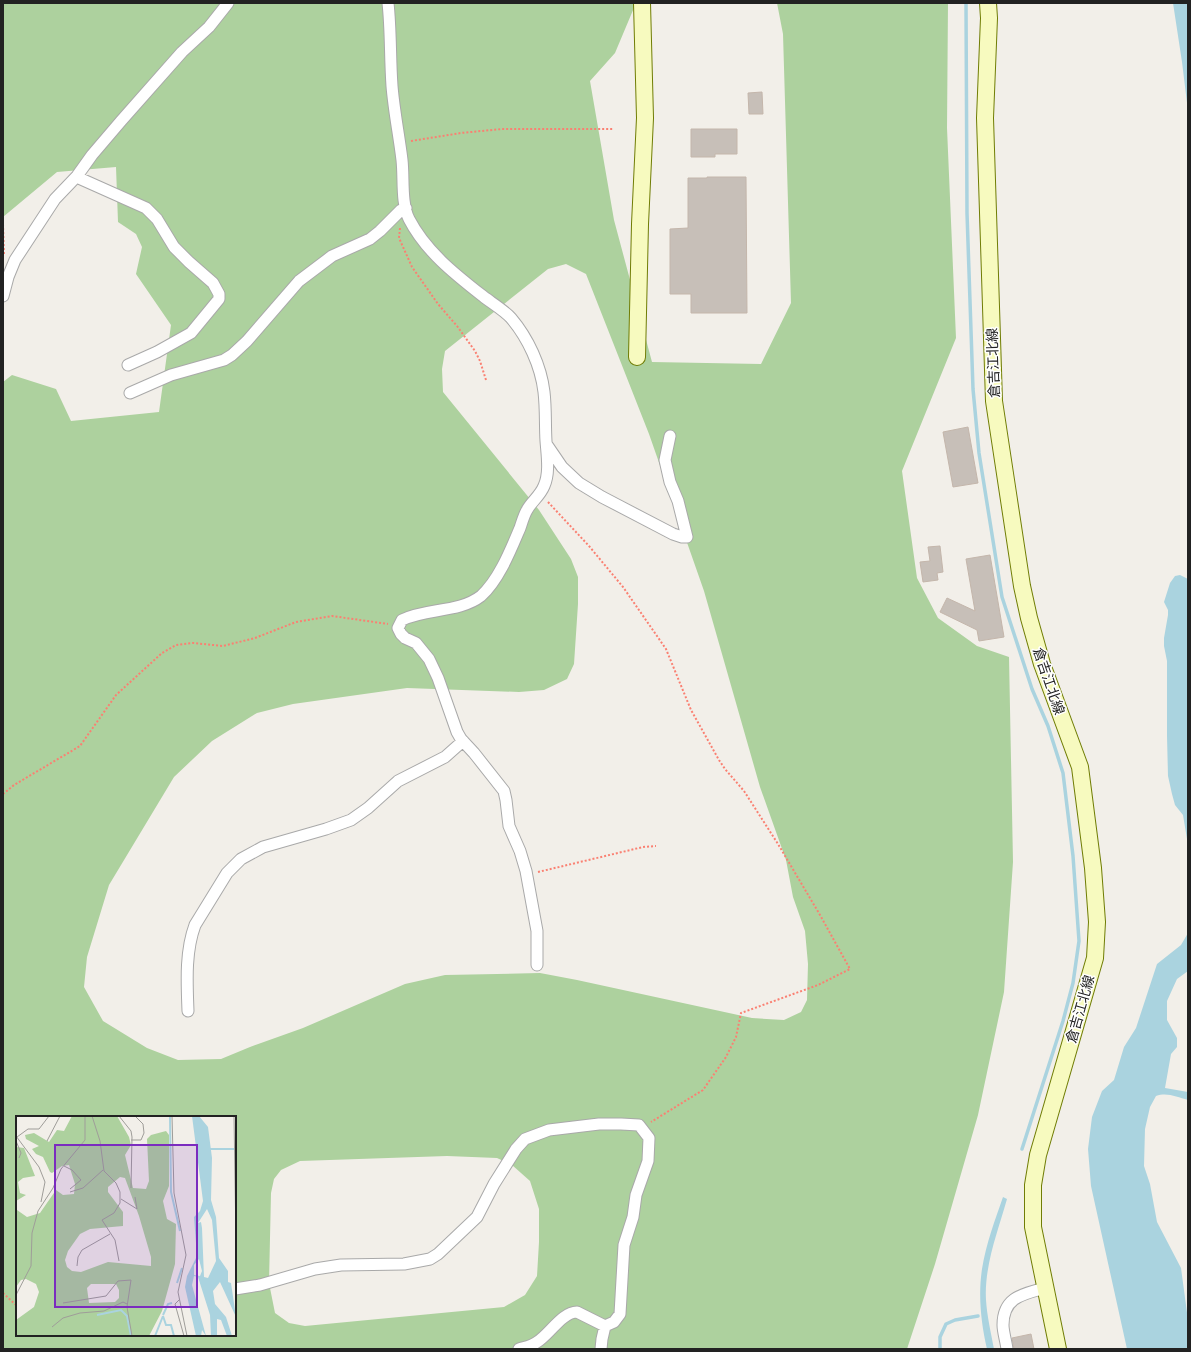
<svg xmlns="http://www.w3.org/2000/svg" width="1191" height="1352" viewBox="0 0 1191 1352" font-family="'PT Sans','Noto Sans JP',sans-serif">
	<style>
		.forest { fill: #add19e; fill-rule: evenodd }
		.water { fill: #aad3df }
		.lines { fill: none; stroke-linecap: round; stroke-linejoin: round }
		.stream { stroke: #aad3df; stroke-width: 3.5 }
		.building { fill: #c7bfb8; stroke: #c4b6ab }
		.street-casing { stroke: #a9a9a9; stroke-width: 13 }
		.secondary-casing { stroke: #707d05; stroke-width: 18 }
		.path { stroke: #fa8072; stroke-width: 2; stroke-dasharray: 2 2; stroke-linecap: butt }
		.street { stroke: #fff; stroke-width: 11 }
		.secondary { stroke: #f7fabf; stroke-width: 16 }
		.labels { text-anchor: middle; stroke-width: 3; stroke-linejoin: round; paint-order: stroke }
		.street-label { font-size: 14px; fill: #222; stroke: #fff }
		.inset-river { fill: none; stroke: #aad3df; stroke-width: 2 }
		.inset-road { fill: none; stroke: #9f9d99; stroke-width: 1 }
		.view { fill: #7b2cbf; fill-opacity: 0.15; stroke: #7b2cbf; stroke-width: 2 }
		.inset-edge { fill: none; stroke: #222; stroke-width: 2 }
	</style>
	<rect width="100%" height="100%" fill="#f2efe9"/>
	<path class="forest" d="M3 3H636L615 53 590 81 614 220 652 362 761 364 791 303 783 34 777 3H948L947 128 956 338 902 471 917 578 938 618 977 646 1009 657 1013 862 1004 992 978 1115 935 1264 907 1349H3V382L12 375 56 389 71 421 159 412 171 325 136 274 142 247 136 234 118 222 116 167 57 172 3 217ZM566 264 586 274 649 434 704 591 760 787 786 860 793 897 805 931 808 964 807 1000 801 1012 784 1020 752 1018 577 980 540 973 445 975 405 984 303 1028 250 1047 221 1059 178 1060 147 1048 103 1021 84 987 87 957 109 885 174 777 212 741 257 713 293 704 407 688 519 692 544 690 567 679 574 664 578 604V577L571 559 539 510 443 392 442 369 445 351 548 269ZM17 1117H235V1335H17ZM447 1156 497 1158 512 1165 530 1181 539 1209V1242L537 1276 525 1295 504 1307 305 1326 289 1323 275 1313 269 1283 271 1193 274 1179 281 1170 300 1161Z"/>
	<path class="water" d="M1173 3H1188V111L1182 62Z
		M1180 575 1188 579V845L1183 815 1175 805 1172 794 1168 776 1167 736V661L1164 646V638L1168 615V610L1164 602 1170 583 1175 576Z
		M1188 933V971L1177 979 1167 1001V1020L1177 1038V1047L1171 1054 1165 1088 1188 1092V1100C1177 1097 1167 1092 1156 1096L1150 1107 1145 1129 1144 1166 1150 1184 1157 1222 1181 1268 1188 1320V1349H1127L1091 1186 1088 1149 1092 1117 1102 1091 1114 1080 1124 1047 1136 1028 1157 964 1181 945Z
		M1003 1197 1007 1199C998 1231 984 1266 986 1300 987 1316 991 1333 994 1349H987C981 1323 978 1295 982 1269 986 1244 995 1220 1003 1197Z"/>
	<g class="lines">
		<path class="stream" d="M966 3 967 213 973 389 979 453 1002 597 1032 689 1048 726 1063 773 1073 856 1079 941 1073 983 1063 1021 1022 1149
			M940 1349V1337L946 1324 955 1320 978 1316"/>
	</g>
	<path class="building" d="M762 92 763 114H749L748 93Z
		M691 129H737V154H715V157H691Z
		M707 177H746L747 313H691V294H670V229L688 228V178H707Z
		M968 427 978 483 953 487 943 432Z
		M940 546 943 572 937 573 938 580 923 582 920 562 930 561 928 547Z
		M990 555 1004 637 979 641 977 630 940 612 947 598 975 611 966 559Z
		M1031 1334 1034 1349H1014L1012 1338Z"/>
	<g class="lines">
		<defs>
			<path id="street" d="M388 3C391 30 390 58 392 86 394 111 399 135 402 160 404 178 401 203 409 219 426 252 456 275 484 297 492 303 505 311 511 318 528 338 541 366 544 392 546 409 545 425 546 441 547 455 550 473 544 486 540 496 531 502 527 510 524 515 522 522 520 528 511 549 499 580 481 596 459 613 426 608 402 620L398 628 401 634 405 638 416 643 429 659 438 678 457 732 461 739 474 753 504 791 506 800 509 826 520 851 526 871 537 931V965
				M77 176 81 179 146 208 157 219 174 247 189 262 213 283 219 294V299L191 333 157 352 128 365
				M3 296 8 277 15 260 55 199 77 176 92 155 121 121 182 52 209 27 228 3
				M130 393 171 375 224 360 232 355 247 341 299 281 332 256 370 239 380 231 401 210 406 208
				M547 445 562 467 579 483 602 497 673 534 682 537H687L678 501 670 482 665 460 670 436
				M188 1011C187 983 185 952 195 925L227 873 241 859 263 847 326 829 351 820 368 808 398 781 445 757 463 741
				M235 1289 260 1285 315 1269 341 1265 404 1264 430 1259 438 1254 477 1217 494 1184 516 1149 525 1139 549 1130 599 1124H621L639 1125 649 1138 648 1161 636 1195 633 1217 624 1245 620 1314 614 1322 605 1326 602 1339 601 1349
				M519 1349C525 1347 532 1346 537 1342 549 1335 562 1312 577 1312L605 1326
				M1007 1349C1006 1341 1003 1332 1003 1325 1003 1297 1023 1294 1045 1288"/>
			<path id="secondary" d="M988 3 989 18 985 118 994 401 1022 586 1029 618 1042 664 1080 767 1093 868 1097 922 1095 958 1038 1155 1033 1185V1227L1058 1349
				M637 357 640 224 645 118 642 3"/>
		</defs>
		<use href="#street" class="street-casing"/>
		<use href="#secondary" class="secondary-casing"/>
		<path class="path" d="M411 141 461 133 502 129H614
			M3 224 4 255
			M400 228 399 238 412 267 438 304 457 326 475 351 480 361 486 380
			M548 502 589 546 623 587 666 649 691 710 719 760 725 769 744 791 778 844 820 915 850 969 818 985 741 1013 736 1037 726 1057 703 1090 651 1122
			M3 794 14 785 80 746 116 695 162 653 176 645 193 643 223 646 255 638 296 622 332 616 388 624
			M538 872 643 847 656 846
			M3 1293 17 1306"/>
		<use href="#street" class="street"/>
		<use href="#secondary" class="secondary"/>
	</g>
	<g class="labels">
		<g class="street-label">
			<text transform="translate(993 363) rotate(-92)" y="5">倉吉江北線</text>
			<text transform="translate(1049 681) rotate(71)" y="5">倉吉江北線</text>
			<text transform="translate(1080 1009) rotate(-74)" y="5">倉吉江北線</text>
		</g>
	</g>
	<g transform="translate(16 1116)">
		<rect width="220" height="220" fill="#f2efe9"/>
		<path d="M56 0H101L113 21 115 29 109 39 117 72 130 73 133 65 131 23 135 19 150 15 153 19V70L147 85 151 103 160 108 159 148 146 195 133 220H0V204L18 191 23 176 20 168 10 163 5 164 0 171V89L1 94 11 101 24 97 40 74 47 79 58 78 59 68 53 49 46 50 36 57 34 56 27 41 20 38 16 33 23 30 10 23 9 19 18 17 33 26 41 14 48 15ZM104 61 109 62 123 100 135 141V150L92 146 65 156 56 155 51 151 49 144 52 135 64 118 74 113 107 110V96L92 76V71ZM75 168H100L103 174V182L99 186 73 187 71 172ZM0 31 8 32 19 60 7 62 2 66 4 77 10 79 0 85Z" fill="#add19e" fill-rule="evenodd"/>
		<path d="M176 0H183L192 11 196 42 195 84 200 101 203 142 212 155V166L215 167 220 201 204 166 197 175 199 188 210 201 216 220H211L205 204 201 203V220H195L194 199 182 161 178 160 176 169 190 220 186 214 185 220H180L169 171 171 160 181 140 178 101 184 95 187 85ZM191 93 196 104 200 145 192 162 188 161 186 112 185 106 182 107ZM183 143 186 155 184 160 178 159V149Z" fill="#aad3df" fill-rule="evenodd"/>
		<path class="inset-river" d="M154 0 155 76 164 115M194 33H220M161 167 166 152M81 199 105 194 111 200 115 220M147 199 152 188 156 187M147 200 150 209H155L158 220M139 220 147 200"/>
		<path class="inset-road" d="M76 0 84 25 88 55 100 67 104 76V87L98 97 86 104 99 124 103 145M103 0 115 15 116 21 115 72M156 0 158 77 170 139 162 176 171 220M218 0 220 126M0 20 23 51 29 66 25 86M1 21 12 13H23L33 0M115 24H125L128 17 127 8 119 0M0 25 5 37 3 42M31 25 44 0M48 50 56 54 65 64 54 73M54 76 67 72 87 54M105 83 121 93 119 81M61 150 62 141 66 134 94 118M0 179 15 150 16 117 22 95 37 72 45 53 69 24V0M164 183 159 188 168 220M47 187 90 180 102 165 115 164 111 191 116 220M36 211 47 202 64 197 88 195 107 186 111 188"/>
		<path class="view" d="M39 29H181V191H39Z"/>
		<rect width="220" height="220" class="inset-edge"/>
	</g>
	<rect width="1191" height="1352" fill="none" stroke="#222222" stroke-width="8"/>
</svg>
